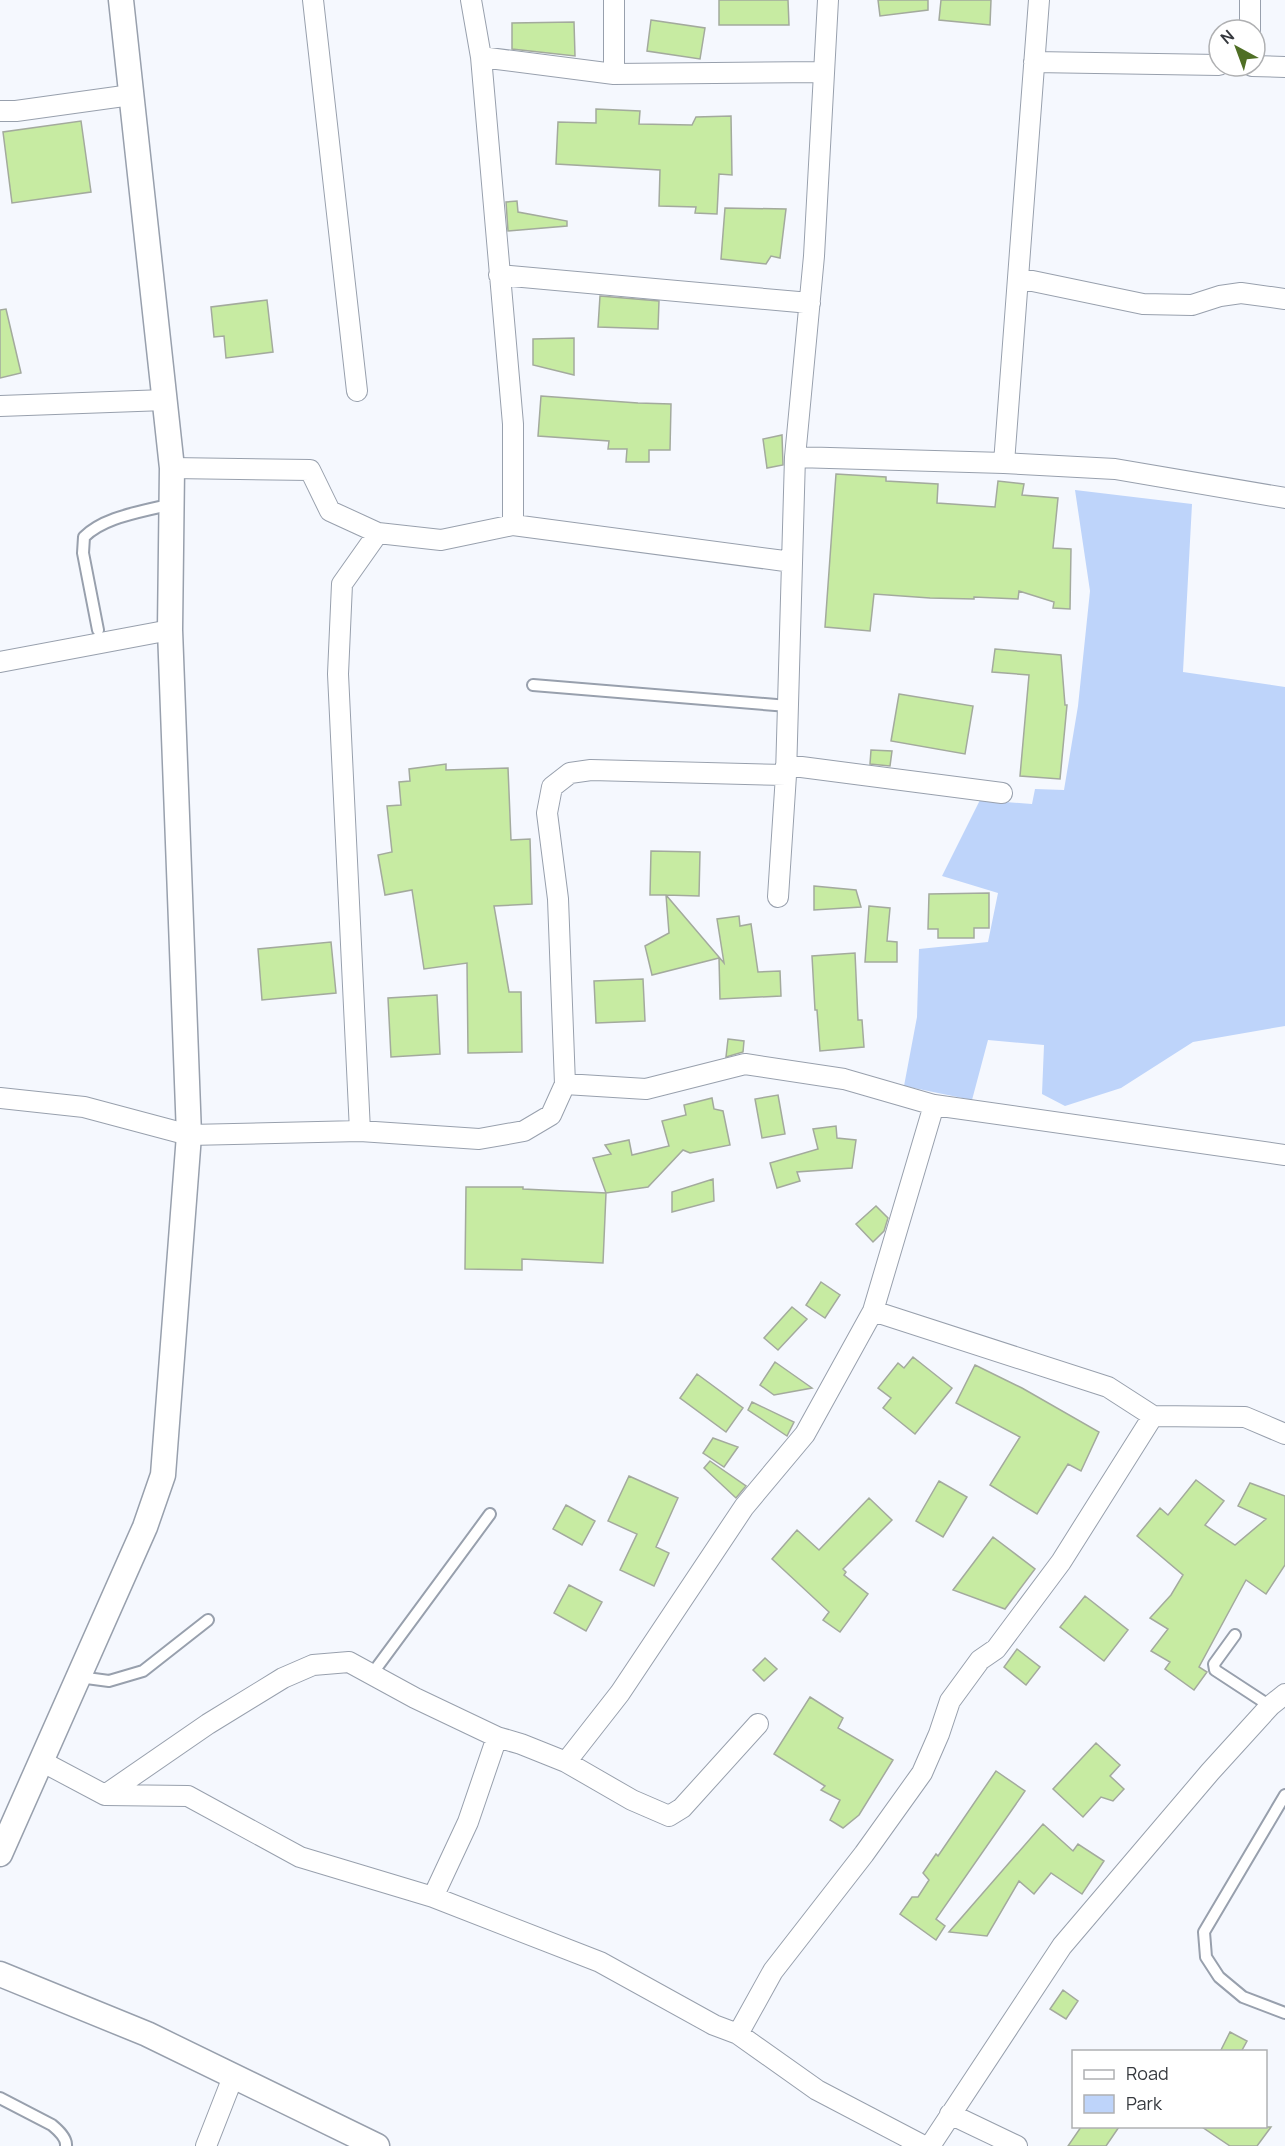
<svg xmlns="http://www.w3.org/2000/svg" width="1285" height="2146" viewBox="0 0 1285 2146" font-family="Manrope,sans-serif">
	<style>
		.green { fill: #bed4fa }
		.building { fill: #c7eba2; stroke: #a3aa9d; stroke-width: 1.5 }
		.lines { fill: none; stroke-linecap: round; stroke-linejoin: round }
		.service-casing { stroke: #98a0ad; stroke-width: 14 }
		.minor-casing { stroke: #98a0ad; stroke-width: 22 }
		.tertiary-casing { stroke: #98a0ad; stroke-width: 27 }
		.service { stroke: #fff; stroke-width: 10 }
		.minor { stroke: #fff; stroke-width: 20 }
		.tertiary { stroke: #fff; stroke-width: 24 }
	</style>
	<rect width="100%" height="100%" fill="#f5f8fe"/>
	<path class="green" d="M1075 490 1192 504 1183 672 1285 687V1026L1193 1042 1121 1088 1065 1106 1042 1094 1044 1045 988 1040 972 1100 904 1086 917 1017 919 949 988 942 998 893 942 876 980 800 1032 804 1035 789 1064 790 1078 706 1090 591Z"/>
	<path class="building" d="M719 0H788L789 25H719Z
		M878 0H928V10L880 16Z
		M941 0H991L990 25 939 20Z
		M651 20 705 28 700 59 647 51Z
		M574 22 575 56 512 49V23Z
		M596 109 640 111 639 124 692 125 696 117 731 116 732 175 719 174 717 214 695 213 696 207 659 206 660 170 556 164 558 122 596 123Z
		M81 121 91 192 12 203 3 132Z
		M517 201 518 212 567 221V226L508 231 506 202Z
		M725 208 786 209 780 258 771 256 766 264 721 259Z
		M600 296 659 301 658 329 598 327Z
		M267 300 273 352 226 358 224 336 214 337 211 307Z
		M6 309 21 373 0 378V310Z
		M574 338V375L533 365V339Z
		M541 396 638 403 671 404 670 450H649V462H626L627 449H608L609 441 538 436Z
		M782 435 783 465 767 468 763 439Z
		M836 474 886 477V481L938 484 937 503 995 507 998 481 1024 484 1022 495 1058 498 1053 548 1071 549 1070 609 1053 608 1054 602 1019 591 1018 599 974 597V599L930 598 874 594 870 631 825 627Z
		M995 649 1061 655 1065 705H1067L1060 779 1020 776 1029 675 992 672Z
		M899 694 973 706 965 754 891 741Z
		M871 750 892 751 890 766 870 764Z
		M446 764V770L508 768 511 840 530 839 532 904 494 906 509 992H521L522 1052 468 1053 467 963 424 969 412 890 385 895 378 855 392 852 387 806 401 805 399 782 410 781 409 769Z
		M651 851 700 852 699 896 666 895 724 963 717 919 739 916 740 926 751 924 758 972 780 971 781 996 720 999 719 958 652 975 645 946 669 933 666 895H650Z
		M814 886 856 890 861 907 814 910Z
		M989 893V928H974V938H938V929H928L929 894Z
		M869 906 890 908 887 941 897 942V962H865Z
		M331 942 336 993 262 1000 258 949Z
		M855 953 858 1020H862L864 1047 820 1051 817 1010H815L812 956Z
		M643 979 645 1021 596 1023 594 981Z
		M437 995 440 1054 391 1057 388 998Z
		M728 1039 744 1041 743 1052 726 1057Z
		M778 1095 785 1134 762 1138 755 1099Z
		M712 1098 714 1109 723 1111 730 1145 690 1153 683 1150 648 1187 606 1193 593 1158 611 1154 605 1145 629 1140 632 1155 669 1146 662 1121 686 1115 684 1105Z
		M836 1126 837 1138 856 1140 852 1168 797 1172 800 1181 777 1188 770 1163 818 1149 813 1129Z
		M713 1179 714 1201 672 1212V1192Z
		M466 1187H523V1189L606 1193 603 1263 522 1259V1270L465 1269Z
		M876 1206 888 1218 884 1231 873 1242 856 1224Z
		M821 1282 840 1295 825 1318 806 1305Z
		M792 1307 807 1319 778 1350 764 1338Z
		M913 1357 952 1388 915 1434 883 1408 891 1398 878 1388 898 1363 904 1368Z
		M775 1362 812 1388 774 1395 760 1385Z
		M975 1365 1022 1388 1099 1432 1081 1471 1068 1464 1037 1514 990 1485 1020 1437 956 1403Z
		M697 1374 743 1408 726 1432 680 1398Z
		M752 1402 794 1422 787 1436 748 1410Z
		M713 1438 738 1447 724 1467 703 1453Z
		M710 1461 746 1486 736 1498 704 1468Z
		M629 1476 678 1498 656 1547 669 1553 654 1586 620 1570 637 1534 608 1521Z
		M1196 1480 1224 1501 1205 1525 1235 1545 1266 1519 1238 1506 1250 1483 1285 1496V1565L1266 1594 1246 1580 1199 1667 1207 1672 1194 1690 1165 1669 1170 1662 1151 1651 1168 1629 1150 1618 1171 1595 1183 1575 1137 1536 1160 1508 1168 1515Z
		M939 1481 967 1497 943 1537 916 1521Z
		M869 1498 892 1520 843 1569 846 1572 844 1575 868 1594 840 1632 823 1620 829 1612 772 1559 797 1530 819 1550Z
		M566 1505 595 1521 582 1545 553 1529Z
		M993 1537 1035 1569 1005 1609 953 1590Z
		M569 1585 602 1602 586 1631 554 1613Z
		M1085 1596 1128 1630 1104 1661 1060 1627Z
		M1017 1649 1040 1667 1026 1685 1004 1667Z
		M765 1658 777 1669 764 1681 753 1670Z
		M810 1697 843 1718 838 1728 893 1760 859 1815 843 1828 830 1820 840 1800 821 1790 825 1786 774 1754Z
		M1096 1743 1120 1765 1110 1776 1124 1789 1113 1801 1101 1797 1083 1817 1053 1789Z
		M996 1771 1025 1791 936 1919 945 1926 936 1940 900 1914 912 1897H918L929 1880 923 1873 936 1854 938 1856Z
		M1043 1824 1073 1851 1078 1844 1104 1861 1082 1894 1051 1873 1034 1894 1019 1881 987 1936 949 1932Z
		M1063 1990 1078 2001 1066 2019 1050 2009Z
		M1230 2032 1247 2041 1241 2052H1220Z
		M1081 2127H1119L1106 2146H1068Z
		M1202 2127H1271L1257 2146H1230Z"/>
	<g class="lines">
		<defs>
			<path id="service" d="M98 630 83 553 84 537C105 516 143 512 171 504
				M533 685 788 706
				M1235 1635 1214 1664 1215 1670 1270 1706
				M372 1674 490 1514
				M79 1677 109 1681 143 1671 208 1620
				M1285 1795 1204 1932 1206 1957 1219 1977 1243 1997 1285 2013
				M0 2098 52 2125C58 2130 67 2138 66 2146"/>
			<path id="minor" d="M313 0 357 391
				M471 0 481 57 513 424V525L792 562
				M1250 30V0
				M481 57 614 74 823 72
				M1034 62 1219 65
				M1252 66 1285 67
				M614 74V0
				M0 111H16L131 95
				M499 275 810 303
				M1018 278 1143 304 1192 305 1220 296 1241 293 1285 299
				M0 406 165 400
				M795 457 1004 463 1115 469 1285 498
				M1004 463 1039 0
				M172 468 310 470 330 511 378 533 441 540 513 525
				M0 662 170 630
				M786 765 1002 793
				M778 897 786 775 795 457 814 256 828 0
				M565 1084 558 899 547 813 552 787 570 773 591 770 786 775
				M0 1098 84 1107 189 1135 360 1131 479 1139 524 1131 551 1115 565 1084 646 1089 745 1064 844 1079 934 1105
				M360 1131 338 674 342 584 378 533
				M873 1311 1108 1387 1153 1416 1245 1417 1285 1434
				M41 1761 105 1795 188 1796 300 1857 433 1897 600 1962 714 2025 738 2034 817 2090 924 2146
				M566 1762 620 1693 744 1507 805 1434 873 1311 934 1105 1285 1155
				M105 1795 208 1724 283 1678 313 1665 349 1662 415 1698 497 1737 521 1744 566 1762 632 1800 669 1816 682 1808 758 1724
				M433 1897 468 1822 497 1737
				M738 2034 773 1971 864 1854 922 1773 939 1734 950 1701 980 1660 996 1649 1061 1562 1153 1416
				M950 2114 1017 2146
				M206 2146 233 2077
				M930 2146 1062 1946 1210 1772 1270 1706 1285 1694"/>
			<path id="tertiary" d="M0 1854 145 1527 163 1475 189 1135 170 630 172 468 121 0
				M0 1974 147 2034 377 2146"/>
		</defs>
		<use href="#service" class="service-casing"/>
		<use href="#minor" class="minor-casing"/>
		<use href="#tertiary" class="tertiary-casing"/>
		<use href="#service" class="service"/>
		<use href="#minor" class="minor"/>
		<use href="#tertiary" class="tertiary"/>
	</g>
	<rect x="1072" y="2050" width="195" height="78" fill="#ffffff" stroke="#afb0b2" stroke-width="1.5"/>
	<rect x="1084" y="2070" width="30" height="9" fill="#ffffff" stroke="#afb0b2" stroke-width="1.5"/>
	<text x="1126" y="2080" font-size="18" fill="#36393e">Road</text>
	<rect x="1084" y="2095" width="30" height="18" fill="#bed4fa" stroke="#afb0b2" stroke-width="1.5"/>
	<text x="1126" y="2110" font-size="18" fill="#36393e">Park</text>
	<g transform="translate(1237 48) rotate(319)"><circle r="28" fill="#ffffff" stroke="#afb0b2" stroke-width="1.5"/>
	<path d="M0-4.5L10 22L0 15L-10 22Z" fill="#4f6f25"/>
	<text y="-9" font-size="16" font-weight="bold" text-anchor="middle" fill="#36393e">N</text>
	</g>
</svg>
